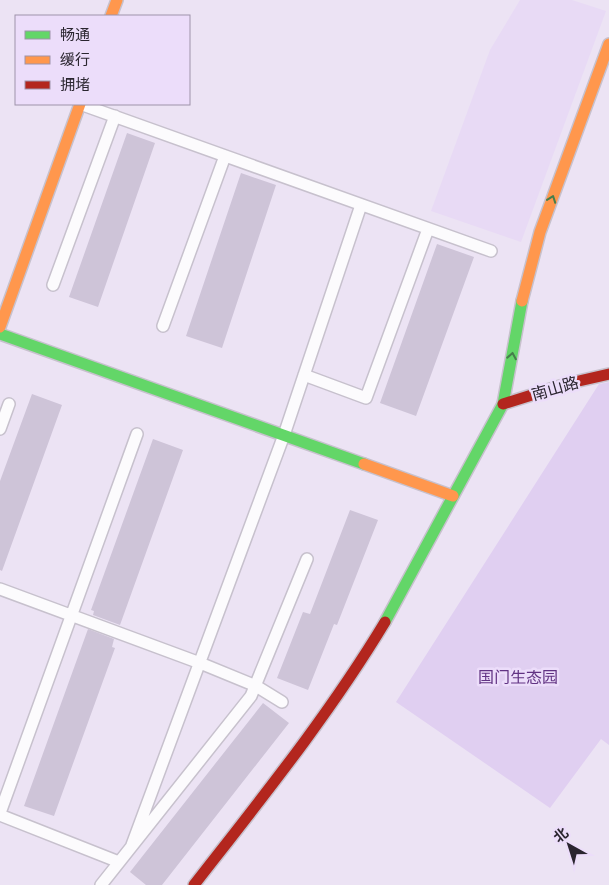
<svg xmlns="http://www.w3.org/2000/svg" width="609" height="885" viewBox="0 0 609 885" font-family="'Exo 2','Noto Sans SC',sans-serif">
	<style>
		.built { fill: #e8daf5 }
		.green { fill: #e0cff1 }
		.building { fill: #cec4d8 }
		.lines { fill: none; stroke-linecap: round; stroke-linejoin: round }
		.lane-casing { stroke: #c7c1cd; stroke-width: 14 }
		.fast-casing { stroke: #c7c1cd; stroke-width: 14 }
		.slow-casing { stroke: #c7c1cd; stroke-width: 14 }
		.jam-casing { stroke: #c7c1cd; stroke-width: 14 }
		.lane { stroke: #fcfbfd; stroke-width: 11 }
		.fast { stroke: #63d668; stroke-width: 11 }
		.slow { stroke: #ff974d; stroke-width: 11 }
		.jam { stroke: #b3261e; stroke-width: 11 }
		.oneway { stroke: #467e4c }
		.labels { text-anchor: middle; stroke-width: 5; stroke-linejoin: round; paint-order: stroke }
		.street-label { font-size: 16px; fill: #2a252f; stroke: #ecddfa }
		.park-label { font-size: 16px; fill: #613383; stroke: #ecddfa }
	</style>
	<rect width="100%" height="100%" fill="#ece3f4"/>
	<path class="built" d="M520 0H572L606 11 521 242 431 211 490 50Z"/>
	<path class="green" d="M609 382V745L601 739 550 808 396 702 599 384Z"/>
	<path class="building" d="M127 133 155 143 98 307 69 297Z
		M241 173 276 185 222 348 186 336Z
		M437 244 474 257 416 416 380 403Z
		M32 394 62 405 2 571 0 570V481Z
		M153 439 183 450 120 625 93 615 94 611 91 610Z
		M350 510 378 520 337 625 334 624 308 690 277 678 303 612 310 614Z
		M88 629 114 639 112 647 115 648 54 816 24 806Z
		M263 703 289 723 162 885H146L130 872Z"/>
	<g class="lines">
		<defs>
			<path id="lane" d="M80 104 491 251
				M53 285 115 116
				M163 326 225 156
				M304 375 366 398 428 229
				M0 429 9 404
				M0 589 200 663 256 686 282 702
				M0 813 137 434
				M0 815 119 862
				M132 845 284 435 361 205
				M101 885 251 696 307 559"/>
			<path id="fast" d="M0 334 364 464
				M385 622 503 404 522 301"/>
			<path id="slow" d="M111 16 117 0
				M522 301 540 232 609 44
				M0 327 80 104
				M364 464 453 496"/>
			<path id="jam" d="M503 404 570 383 609 374
				M194 885C261 799 329 715 385 622"/>
		</defs>
		<use href="#lane" class="lane-casing"/>
		<use href="#fast" class="fast-casing"/>
		<use href="#slow" class="slow-casing"/>
		<use href="#jam" class="jam-casing"/>
		<use href="#lane" class="lane"/>
		<use href="#fast" class="fast"/>
		<use href="#slow" class="slow"/>
		<use href="#jam" class="jam"/>
	</g>
	<defs><path id="oneway-chevron" d="M-2-3.5L2.5 0L-2 3.5" fill="none" stroke-width="1.6" stroke-linecap="round" stroke-linejoin="round" transform="scale(1.25)"/></defs>
	<g class="oneway">
		<use href="#oneway-chevron" transform="translate(552 199) rotate(-70)"/>
		<use href="#oneway-chevron" transform="translate(512 356) rotate(-80)"/>
	</g>
	<g class="labels">
		<g class="street-label">
			<text transform="translate(555 388) rotate(-16)" y="6">南山路</text>
		</g>
		<g class="park-label">
			<text x="518" y="683">国门生态园</text>
		</g>
	</g>
	<rect x="15" y="15" width="175" height="90" fill="#ecddfa" stroke="#9e93a9"/>
	<rect x="25" y="31" width="25" height="8" fill="#63d668" stroke="#9e93a9"/>
	<text x="60" y="40" font-size="15" fill="#2a252f">畅通</text>
	<rect x="25" y="56" width="25" height="8" fill="#ff974d" stroke="#9e93a9"/>
	<text x="60" y="65" font-size="15" fill="#2a252f">缓行</text>
	<rect x="25" y="81" width="25" height="8" fill="#b3261e" stroke="#9e93a9"/>
	<text x="60" y="90" font-size="15" fill="#2a252f">拥堵</text>
	<g transform="translate(569 845) rotate(321)" stroke="#ecddfa" stroke-width="4" paint-order="stroke">
	<path d="M0-4L9 19L0 12L-9 19Z" fill="#2a252f"/>
	<text y="-8" font-size="14" font-weight="bold" text-anchor="middle" fill="#2a252f">北</text>
	</g>
</svg>
